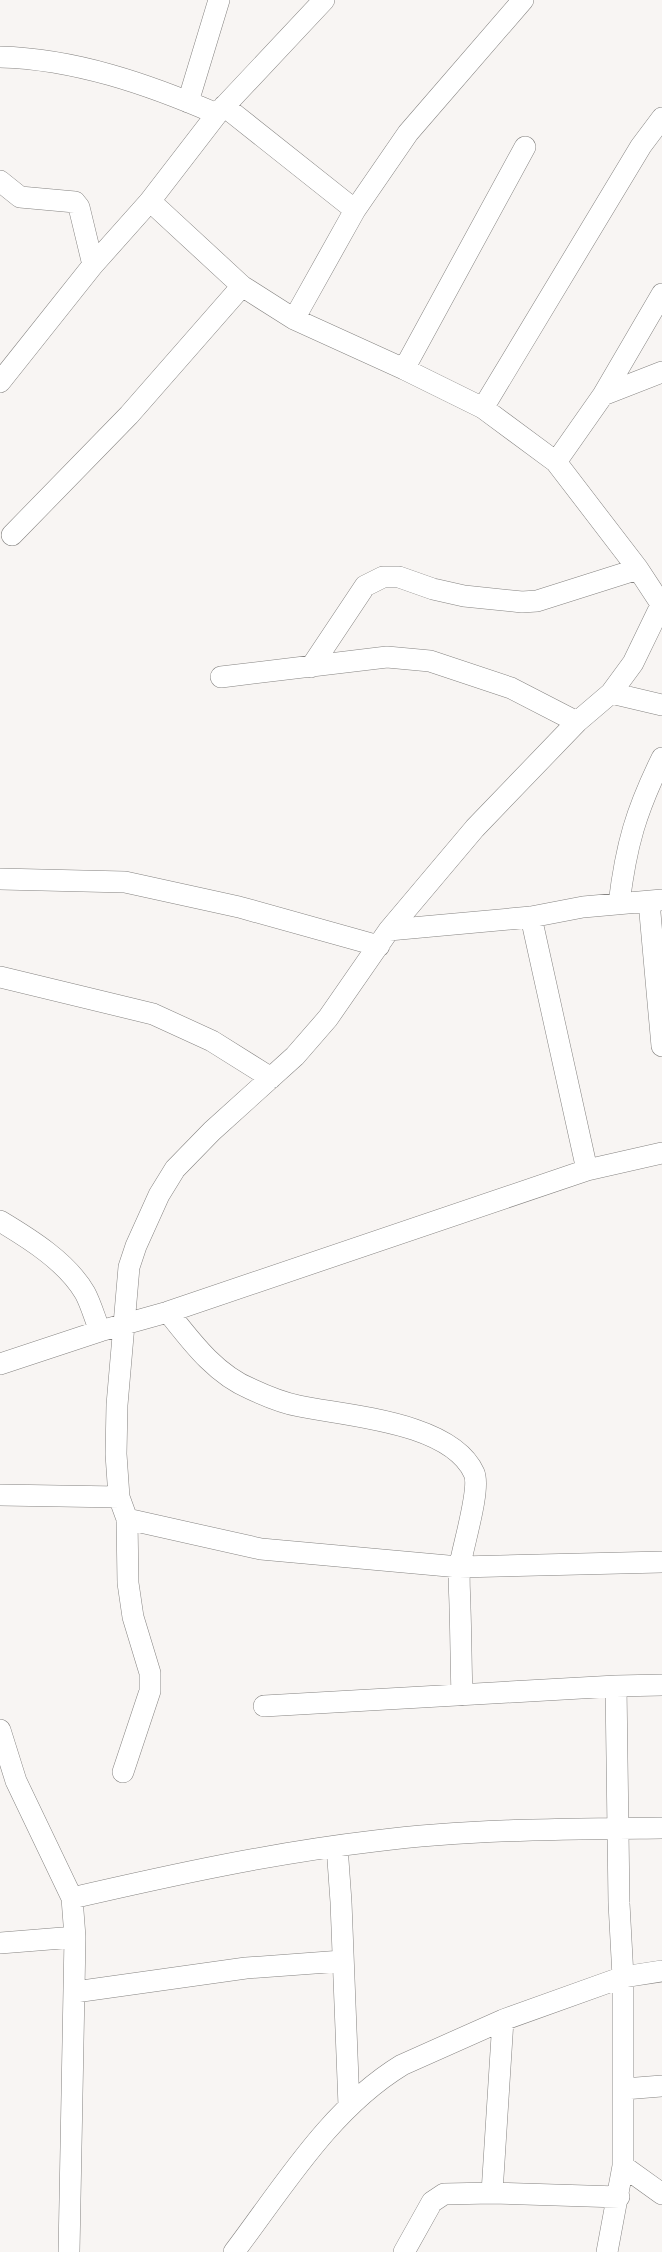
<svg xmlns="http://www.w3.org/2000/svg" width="662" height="2252" viewBox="0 0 662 2252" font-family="Literata,serif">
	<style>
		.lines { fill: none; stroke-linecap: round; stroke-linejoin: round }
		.street-casing { stroke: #858381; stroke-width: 22 }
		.street { stroke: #fff; stroke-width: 21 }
	</style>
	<rect width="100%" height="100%" fill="#f8f5f3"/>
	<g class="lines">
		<defs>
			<path id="street" d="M0 57C75 59 148 84 217 114
				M188 102 219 0
				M224 106 355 210
				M0 181 20 197 75 202 79 207 93 265
				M150 201 242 286 294 319 404 369 483 408 556 462 638 569 661 604
				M294 319 355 210 408 133 523 0
				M404 369 525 147
				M0 382 93 265 150 201 217 114 324 0
				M603 395 662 372
				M483 408 641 146 662 118
				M556 462 603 395 662 294
				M12 535 129 415 242 286
				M311 667 365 586 383 577H399L433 589 464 596 522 602 537 601 638 569
				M221 677 387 657 430 661 511 688 577 722
				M611 693 662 705
				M0 879 125 882 239 907 379 946
				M649 902 662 1046
				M619 904C626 845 636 811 662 758
				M531 917 587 1170
				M389 930 531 917 583 907 662 900
				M0 977 153 1014 212 1041 271 1078
				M0 1221C30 1239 67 1262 85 1293 91 1304 95 1319 100 1331
				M168 1312C191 1341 215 1374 251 1389 266 1396 283 1403 299 1406 347 1416 451 1422 474 1473 481 1488 463 1546 460 1565 458 1579 460 1594 460 1608 461 1637 461 1666 462 1695
				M0 1364 100 1331 168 1312 587 1170 662 1153
				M0 1495 119 1497
				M127 1519 261 1549 459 1567 662 1562
				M264 1706 616 1686 662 1685
				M0 1730 16 1781 72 1898 75 1937 69 2252
				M123 1772 150 1691V1673L133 1617 128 1583 127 1519 119 1497 116 1454 117 1405 129 1267 136 1246 159 1195 175 1169 212 1131 295 1056 328 1018 389 930 475 828 577 722 611 693 633 663 662 603
				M337 1846 341 1902 349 2106
				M72 1898C172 1875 272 1853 375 1841 470 1829 567 1829 662 1828
				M0 1943 75 1937
				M75 1992 246 1968 342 1961
				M624 2089 662 2086
				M623 2166 662 2194
				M492 2193 503 2020
				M234 2252C284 2186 330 2109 402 2065L503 2020 623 1977 662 1971
				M404 2252 432 2202 444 2194 492 2193 619 2197
				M607 2252 623 2166V1977L619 1903 616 1686"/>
		</defs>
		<use href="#street" class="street-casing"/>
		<use href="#street" class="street"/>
	</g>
</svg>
